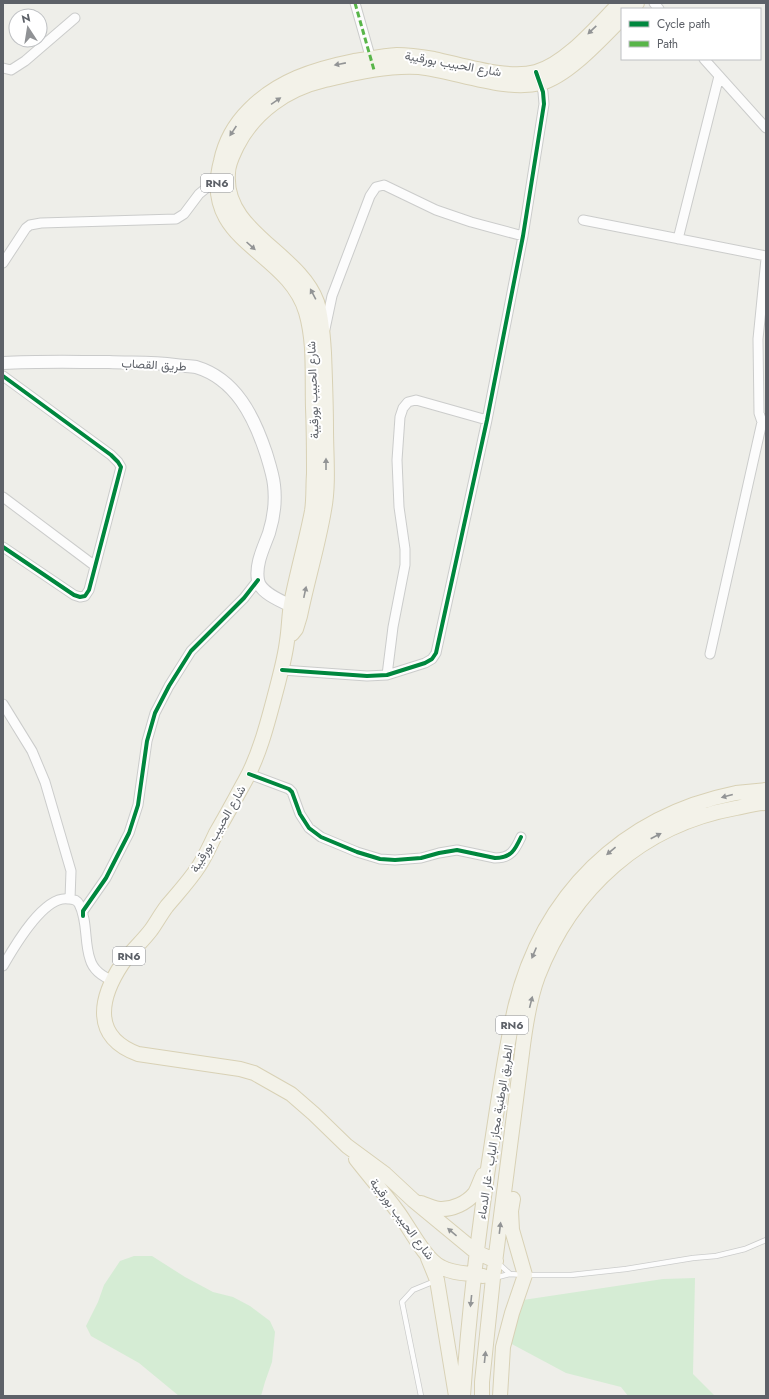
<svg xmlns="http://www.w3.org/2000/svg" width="769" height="1399" viewBox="0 0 769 1399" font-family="Jost,Vazirmatn,sans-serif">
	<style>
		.green { fill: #d5ecd4 }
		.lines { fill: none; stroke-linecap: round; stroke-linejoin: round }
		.lane-casing { stroke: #cbcccb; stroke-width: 6 }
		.street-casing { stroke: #cbcccb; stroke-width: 11 }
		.secondary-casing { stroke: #cacbcb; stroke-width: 14 }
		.primary-casing { stroke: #d8d1b5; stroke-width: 16 }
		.lane { stroke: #fcfcfc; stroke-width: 4.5 }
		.street { stroke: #fcfcfc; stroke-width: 9 }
		.secondary { stroke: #fcfcfc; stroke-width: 12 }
		.primary { stroke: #f3f2e9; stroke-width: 14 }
		.quiet { stroke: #58b549; stroke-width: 3; stroke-dasharray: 6 3; stroke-linecap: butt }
		.cycleway-casing { stroke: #fff; stroke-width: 6 }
		.cycleway { stroke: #00873e; stroke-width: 4 }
		.oneway { fill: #929495 }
		.labels { text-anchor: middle; stroke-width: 4; stroke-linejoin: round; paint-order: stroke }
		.shield { fill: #fff; stroke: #8e9095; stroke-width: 1 }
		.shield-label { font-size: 11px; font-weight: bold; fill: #5d6168 }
		.street-label { font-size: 12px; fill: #5d6168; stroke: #fff }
	</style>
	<rect width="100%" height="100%" fill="#eeeee9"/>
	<path class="green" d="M134 1256H152L185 1277 213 1292 233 1297 250 1306 270 1321 275 1332 272 1362 265 1382 261 1396H179L139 1363 91 1336 86 1326 98 1302 104 1285 120 1261Z
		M695 1278 693 1374 715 1396H628L621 1387 566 1373 508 1342 523 1300 663 1279Z"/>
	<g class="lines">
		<defs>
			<path id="lane" d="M498 1263 510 1274
				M494 1278 510 1274 525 1275H571L626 1269 693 1258 716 1256 745 1249 766 1240
				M421 1396 402 1302 413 1290 435 1281"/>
			<path id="street" d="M355 3 372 63
				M654 3 659 9
				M704 59 766 128
				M3 68 11 70 25 61 75 18
				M583 220 766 256
				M678 239 719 76
				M766 259 758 339 759 413 762 422 766 424
				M3 263 26 228 30 225 41 223 176 219 184 214 199 194 221 176
				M325 329 332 296 370 196 376 187 384 185 436 210 471 222 523 236
				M3 376 111 455 118 462 121 467 89 590 85 596 80 597 74 595 3 547
				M3 497 95 566
				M710 654 762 422
				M282 670 367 676 387 675 425 663 432 659 436 653 487 420 523 236 544 104 543 92 539 79
				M387 675 393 627 405 565V549L399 507 397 460 400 417 403 408 408 402 416 400 487 420
				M3 704 32 751 45 782 71 871 70 899
				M249 774 289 789 292 792 300 814 309 828 321 837 357 852 380 859 395 860 421 858 439 853 457 850 495 858C511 858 515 850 521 837
				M83 916V911L106 878 129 833 138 805 147 741 155 713 169 686 191 651 244 598 258 580
				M3 966C14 947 44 894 69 899 73 899 77 900 79 904 88 921 84 942 90 959 93 970 103 977 114 981"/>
			<path id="secondary" d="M3 363C38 361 74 362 109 362 131 363 153 362 175 365 182 366 190 366 196 367 236 379 254 417 266 453 269 463 273 475 274 485 276 502 274 517 269 533 264 547 255 564 258 580 260 594 286 603 298 609"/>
			<path id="primary" d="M631 9 637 3
				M292 634 296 629 300 616C307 581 318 546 324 510 329 484 326 456 326 429 326 404 325 379 324 353 323 336 322 318 317 302 299 252 223 232 228 173 228 163 233 155 237 146 255 111 287 89 325 80 355 73 388 65 419 67 456 71 504 92 541 83 568 76 602 38 622 18
				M356 1159C370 1177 385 1194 398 1212 409 1227 425 1259 441 1267 456 1275 467 1272 483 1276
				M421 1203C426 1205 433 1208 439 1209 452 1210 467 1203 475 1193 478 1188 480 1181 483 1175
				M428 1258 437 1280 456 1396
				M496 1261 476 1252 413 1200 385 1174 347 1146 314 1114 291 1094 254 1073 240 1069 138 1054C92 1037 99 999 122 964 130 952 142 942 151 930 156 923 161 914 167 906 178 893 190 880 199 866 206 855 211 844 216 833 226 816 235 799 245 781 260 754 268 721 276 691 280 675 285 658 287 641 289 629 289 616 291 604 297 573 306 542 312 511 314 498 313 486 314 474 314 452 314 430 313 408 312 375 315 343 306 312 287 249 199 243 221 161 225 142 235 124 249 110 277 81 314 69 354 61 368 59 383 56 397 55 410 55 422 57 434 59 463 65 507 80 536 72 566 64 598 25 620 3
				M463 1396C469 1311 479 1226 492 1142 499 1097 505 1052 515 1008 542 895 622 816 736 793 746 792 756 791 766 790
				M482 1396V1382L493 1278 522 1053C525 1028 529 1000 538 976 572 888 642 825 736 808 746 806 756 803 766 803
				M500 1396 503 1347 512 1313 525 1275 512 1230 511 1211 513 1199"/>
		</defs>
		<use href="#lane" class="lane-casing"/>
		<use href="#street" class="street-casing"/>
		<use href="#secondary" class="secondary-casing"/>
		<use href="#primary" class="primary-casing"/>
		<use href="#lane" class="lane"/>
		<use href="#street" class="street"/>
		<use href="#secondary" class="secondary"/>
		<use href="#primary" class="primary"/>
		<path class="quiet" d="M355 3 374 70"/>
		<defs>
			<path id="cycleway" d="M3 376 111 455 118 462 121 467 89 590 85 596 80 597 74 595 3 547
				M282 670 367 676 387 675 425 663 432 659 436 653 487 420 523 236 544 104 543 92 536 72
				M249 774 289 789 292 792 300 814 309 828 321 837 357 852 380 859 395 860 421 858 439 853 457 850 495 858C511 858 515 850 521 837
				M83 916V911L106 878 129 833 138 805 147 741 155 713 169 686 191 651 244 598 258 580"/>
		</defs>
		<use href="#cycleway" class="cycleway-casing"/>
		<use href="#cycleway" class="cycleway"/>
	</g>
	<defs><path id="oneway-solid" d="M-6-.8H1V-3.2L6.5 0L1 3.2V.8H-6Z"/></defs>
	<g class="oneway">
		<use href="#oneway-solid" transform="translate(592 30) rotate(136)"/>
		<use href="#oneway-solid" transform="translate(340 64) rotate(169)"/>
		<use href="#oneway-solid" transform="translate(276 101) rotate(-34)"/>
		<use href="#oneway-solid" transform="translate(233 131) rotate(124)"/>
		<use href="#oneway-solid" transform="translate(251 246) rotate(42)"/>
		<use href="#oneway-solid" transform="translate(313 294) rotate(-118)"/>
		<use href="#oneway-solid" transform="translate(326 464) rotate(-90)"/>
		<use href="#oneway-solid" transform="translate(305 592) rotate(-78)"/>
		<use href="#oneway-solid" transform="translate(727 796) rotate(165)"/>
		<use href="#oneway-solid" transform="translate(656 836) rotate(-27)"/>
		<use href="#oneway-solid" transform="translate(611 851) rotate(140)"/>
		<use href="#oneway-solid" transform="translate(534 953) rotate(113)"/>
		<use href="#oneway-solid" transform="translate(531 1002) rotate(-76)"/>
		<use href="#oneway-solid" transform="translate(500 1228) rotate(-83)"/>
		<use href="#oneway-solid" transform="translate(452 1232) rotate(-140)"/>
		<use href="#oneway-solid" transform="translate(471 1301) rotate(96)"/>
		<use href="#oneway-solid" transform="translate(485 1357) rotate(-84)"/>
	</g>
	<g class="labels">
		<g class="shield">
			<rect x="201" y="174" width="32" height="18" rx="3"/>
			<rect x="113" y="947" width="32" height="18" rx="3"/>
			<rect x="496" y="1016" width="32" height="18" rx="3"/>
		</g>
		<g class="shield-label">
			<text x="217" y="187">RN6</text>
			<text x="129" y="960">RN6</text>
			<text x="512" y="1029">RN6</text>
		</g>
		<g class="street-label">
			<text transform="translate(453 64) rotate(10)" y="4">شارع الحبيب بورقيبة</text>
			<text transform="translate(154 365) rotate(3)" y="4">طريق القصاب</text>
			<text transform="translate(313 390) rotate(-92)" y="4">شارع الحبيب بورقيبة</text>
			<text transform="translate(218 829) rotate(-60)" y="4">شارع الحبيب بورقيبة</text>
			<text transform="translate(495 1132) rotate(-81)" y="4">الطريق الوطنية مجاز الباب - غار الدماء</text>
			<text transform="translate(402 1219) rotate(53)" y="4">شارع الحبيب بورقيبة</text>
		</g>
	</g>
	<rect width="769" height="1399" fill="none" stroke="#5d6168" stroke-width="8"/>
	<rect x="621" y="8" width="140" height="52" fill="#ffffff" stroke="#bec0c3"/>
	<rect x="629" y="21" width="20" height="6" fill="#00873e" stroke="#bec0c3"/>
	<text x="657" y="28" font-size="12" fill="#5d6168">Cycle path</text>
	<rect x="629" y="41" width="20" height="6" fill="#58b549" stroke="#bec0c3"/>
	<text x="657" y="48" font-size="12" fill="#5d6168">Path</text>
	<g transform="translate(28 28) rotate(348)"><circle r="19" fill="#ffffff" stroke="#bec0c3"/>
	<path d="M0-3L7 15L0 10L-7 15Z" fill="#909295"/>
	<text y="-6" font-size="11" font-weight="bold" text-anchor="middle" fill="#5d6168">N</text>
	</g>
</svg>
